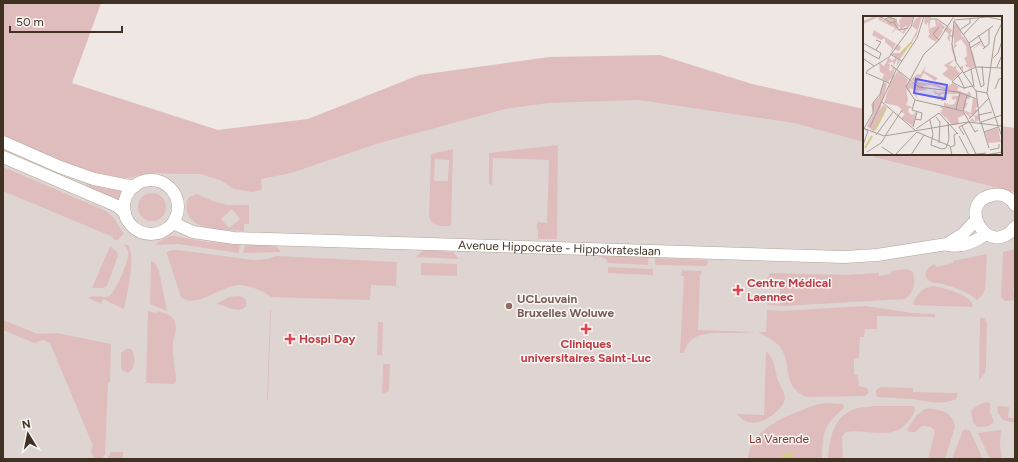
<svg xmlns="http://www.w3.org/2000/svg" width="1018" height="462" viewBox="0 0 1018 462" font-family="Figtree,sans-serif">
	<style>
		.built { fill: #ded5d2 }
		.green { fill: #dfbdbd; fill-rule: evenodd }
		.water { fill: #d3cc8b }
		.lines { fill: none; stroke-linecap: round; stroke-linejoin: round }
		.secondary-casing { stroke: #b2a399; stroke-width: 13 }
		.secondary { stroke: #fff; stroke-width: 12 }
		.health-dot { fill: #e0444e; stroke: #faf6f5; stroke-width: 1.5 }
		.education-dot { fill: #8d6e63; stroke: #faf6f5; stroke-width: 1.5 }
		.labels { text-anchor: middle; stroke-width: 3; stroke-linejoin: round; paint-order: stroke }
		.street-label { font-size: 12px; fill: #403123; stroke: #faf6f5 }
		.health-label { font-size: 12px; font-weight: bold; fill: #be3a42; stroke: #faf6f5; text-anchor: start }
		.education-label { font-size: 12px; font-weight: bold; fill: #785e54; stroke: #faf6f5; text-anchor: start }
		.park-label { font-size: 12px; fill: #78362c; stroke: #faf6f5 }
		.inset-river { fill: none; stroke: #d3cc8b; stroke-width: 2 }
		.inset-road { fill: none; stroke: #a89e97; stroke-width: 1 }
		.view { fill: #5b5cf4; fill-opacity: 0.15; stroke: #5b5cf4; stroke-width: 2 }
		.inset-edge { fill: none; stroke: #403123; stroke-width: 2 }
	</style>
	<rect width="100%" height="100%" fill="#eee7e4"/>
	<path class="built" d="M534 81 864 119V154H1001L1015 139V459H3V100L160 147Z"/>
	<path class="green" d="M3 3H101L72 83 218 130 308 119 419 75 549 57 660 55 752 84 864 109V142L794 123 638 100 548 103 505 109 376 144 291 173 261 179 262 190 253 192 240 190 234 189 220 180 200 174H178L151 173 128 178 118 179 89 172 3 136Z
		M1001 126 1015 128V192L874 157V154H1001Z
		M558 145 557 239H538V229H537V222L547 223 549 160 493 158 492 185 489 184V153Z
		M453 149 451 226H439L432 223 429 217 431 154ZM435 159 449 160 448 181H434Z
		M3 167 106 211 113 217 124 234 117 240 113 239V237L3 191Z
		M87 183 121 189 118 201 89 188 86 186Z
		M138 207a14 14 0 1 1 28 0a14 14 0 1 1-28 0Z
		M197 194 213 201 227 205H249V224H244V231C227 230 193 232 187 212 186 207 186 202 189 197ZM232 209 240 219 229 228 221 219Z
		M170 236H175L207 242 240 244 239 253 178 244 156 245 158 242Z
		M124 244 128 245C136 255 127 296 124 309L103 299 101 304 88 298C94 294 103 299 109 296 115 293 128 262 128 256 129 251 126 248 124 244Z
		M245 245H275L281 252 243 253Z
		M110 246 117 252 118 256 107 286 103 288H92Z
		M1015 249V289H1013L1015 300 1005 301 1001 297 1003 252Z
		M172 250H178L253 260 268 259 277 256 397 262 396 286 371 285 370 300 271 297C264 291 249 285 239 285 222 285 196 310 181 297L167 254V252Z
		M429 250 453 252 459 259 416 257 423 251Z
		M987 254 985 289 983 294 977 300C969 292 955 288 943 284 939 283 935 284 931 282 921 276 926 267 935 264L936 267 953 263V261Z
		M600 256 649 257 648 265 608 263 606 259 601 257 596 258 593 263 595 258Z
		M655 258 708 260 707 266 655 265Z
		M151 261 155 263 159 271 167 311 150 304Z
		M421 263 457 264V276L421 275Z
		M608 267 653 269V275L608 273Z
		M907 269 913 272C915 283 915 292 905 299L784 306 767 305V303L780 304V279H767L770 273 848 275 879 273V276L891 274V271Z
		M682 270 702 271 700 276 698 330 756 332C745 333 735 333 724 333 707 333 689 333 684 353H680L684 276H681Z
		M933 286C944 288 969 294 973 305L972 307 913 305C915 295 923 287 933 286Z
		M238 296 243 297 246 300V306L243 309C233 312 226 305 216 304L229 297Z
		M866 306 912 313 935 314V317L877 316V329H865L864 337H860L859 358 854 359V374L858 375 859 386 867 388 869 393 865 396 806 397C779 384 794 363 779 346 773 339 765 336 758 332H766L767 310 780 311Z
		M270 310H271L268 400H267Z
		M148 311 156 313 158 311C163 313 171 314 174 320 179 331 173 335 173 344 172 357 176 369 176 382L174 384 146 383Z
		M980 318H984L987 322 986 367 985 373 979 380Z
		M3 320 38 334 57 333 111 344 110 382 108 384 105 454 102 459H94L91 451 93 446 50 343 44 340 34 343 3 330Z
		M378 322H383L382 355H377Z
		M126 349H131C137 355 135 370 128 373L122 370 121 367V353Z
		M766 351C775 358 775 371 778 381 781 388 787 394 784 402 783 406 778 410 775 413 763 423 748 428 737 414L764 415Z
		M383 364H390L389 391 382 394Z
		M881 387 913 388V392L958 393 956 399C942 406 926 401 912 399 900 398 888 398 877 397L876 395V390Z
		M988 402 990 404V412L994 421C991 427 984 427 977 427L973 422 971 411C974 407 983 402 988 402Z
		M826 403 843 404 844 408C823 426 823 432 822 459H790L794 454V451L782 455 779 459H748C750 433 778 419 800 411 809 407 816 404 826 403Z
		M874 406H914L915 410C913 416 909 421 904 426 888 440 865 428 846 432L842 437 843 459H828C829 441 833 418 852 410 859 407 867 407 874 406Z
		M997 406 1009 407 1008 418H1015V423L1003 420 998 413Z
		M925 409C937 408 954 412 955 427L945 459H928L934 435C936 427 929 426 922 426L915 432H909L907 429 917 415Z
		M965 429 970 431 983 459H952L963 430Z
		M1001 430 1000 445 1002 459H990L978 433Z
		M111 452H123V459H107Z"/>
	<path class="water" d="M794 451V454L790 459H779L782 455Z"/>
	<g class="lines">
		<defs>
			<g id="secondary">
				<path d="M3 142 60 167 94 179 134 187"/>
				<path d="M3 157 117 206 125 213"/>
				<circle cx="151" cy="207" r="27"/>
				<path d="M1015 205C1010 197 1002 193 993 195 954 202 989 261 1015 227"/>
				<path id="s1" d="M173 223 193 232 234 238 844 257 877 255 947 244 963 234 976 220"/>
				<path d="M948 245C961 248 976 241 986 234"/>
			</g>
		</defs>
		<use href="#secondary" class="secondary-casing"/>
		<use href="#secondary" class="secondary"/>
	</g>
	<g class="health-dot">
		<path d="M736 284h4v4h4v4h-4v4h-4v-4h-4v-4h4z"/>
		<path d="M584 323h4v4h4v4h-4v4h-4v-4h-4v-4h4z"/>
		<path d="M288 333h4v4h4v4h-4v4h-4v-4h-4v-4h4z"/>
	</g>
	<circle class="education-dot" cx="509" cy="306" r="4"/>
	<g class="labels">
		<g class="street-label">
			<text dy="4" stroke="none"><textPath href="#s1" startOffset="389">Avenue Hippocrate - Hippokrateslaan</textPath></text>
		</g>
		<g class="health-label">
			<text x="747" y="287">Centre Médical<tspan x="747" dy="14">Laennec</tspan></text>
			<text x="299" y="343">Hospi Day</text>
			<text x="586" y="348" text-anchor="middle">Cliniques<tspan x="586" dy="14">universitaires Saint-Luc</tspan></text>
		</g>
		<g class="education-label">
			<text x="517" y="303">UCLouvain<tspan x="517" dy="14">Bruxelles Woluwe</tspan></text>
		</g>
		<g class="park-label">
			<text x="779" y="443">La Varende</text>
		</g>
	</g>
	<g transform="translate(863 16)">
		<rect width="139" height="139" fill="#eee7e4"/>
		<path d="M12 0H16L24 7 22 2H31L37 10 36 4 41 0 51 1 45 13 43 10 37 14V11L32 10 35 11 34 13 40 16 41 12H44L41 18 33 13 28 18 32 12 16 4 15 1 0 8V5ZM52 0H59L53 20 37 43 28 38 34 28 38 31 36 35 31 33 29 37H38L48 26 54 14 49 10 53 2H56ZM62 0H68L66 13 73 10 72 4H75L74 8 76 5 82 11 80 14 76 11 80 15 73 26 65 21 67 17H66L65 6 63 9 61 7ZM92 6 95 9 94 10H96L95 12 97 11 96 13H98V19L105 26 108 35 117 26 121 32 117 28 109 34 113 50 128 49 113 50 104 54 107 51H103V49L100 50V56L97 51 104 48 101 42 104 40 103 30 98 23 92 27 94 30 90 32 94 46 92 43 86 49 91 51 94 49 93 53 97 57 89 65 79 58 85 53 81 49 92 43 89 35 88 26 91 32V21H87V26L84 22 86 18 81 14 84 10 89 14 87 19H89ZM11 14 33 28 27 38 29 32 22 26V22L18 24 9 19ZM26 41 29 45 32 41 30 45 33 41 37 45 33 51 35 44 34 43 31 50 30 46 25 47 27 48 26 55 30 54 28 50 32 52 29 63 35 55 45 64 43 69 46 65 55 69 48 63 55 58 57 59 63 49 61 55 75 62 72 65 61 57 55 66 73 68 83 72 89 67 96 71 94 74 104 78 106 75 108 79 106 83H103L102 87H105L101 94 108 97 110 82 114 84 115 91 112 92 115 95 111 99 113 100 116 97V104L112 106 107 105 109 102 112 105V100L109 102 111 100 105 97 109 101 107 102 100 94 96 93 103 98 95 102 96 108 89 109 83 101 85 99 82 102 85 104 77 97 80 95 81 93 80 95 76 96 80 93 76 91 81 90V86L85 89 84 86 86 89 92 88 90 92 86 91 90 92 92 86 89 85 93 86V83L90 84 88 81 91 80 86 79 95 80 96 78H78L77 80 82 81 81 85H78L79 81 74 84 75 78H72L70 74 75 77 86 75 68 69 60 70 64 74 54 75V78L53 80 57 85 51 79 54 78 53 74 46 72 48 77 43 72 45 84 43 89 49 91 51 87 49 92H46L45 96 49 99 52 97 50 95 53 97 50 110 38 102 42 98 38 96 39 94 35 90 21 87 29 61 25 66 19 63 21 58 17 56 16 46 21 50ZM21 66 24 68 17 94 20 89 24 91 11 116 4 110 11 97 8 89 16 81ZM135 112 138 126 125 127 122 116Z" fill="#dfbdbd"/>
		<path class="inset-river" d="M38 37 49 26M12 114 23 92M2 132 9 120"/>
		<path class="inset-road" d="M16 0 28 7 34 5M67 3H74L84 10M21 4 26 1 34 4M91 4 125 1 139 4M91 5 89 28 93 46 113 75 124 77M91 5 106 27 118 71M31 7 36 14 45 12M139 7 132 21 124 77 139 121M76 11 70 18 76 24M98 13 107 7V3M100 19 116 2M115 19 122 32M13 24 18 26 13 34M0 27 18 37 16 43M106 27 130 10M107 32 118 25M120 33 126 28V13M0 34 16 43M27 38 39 45M130 42 135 37 139 25M1 43 11 50M28 49 56 71 95 76 114 83M134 51 139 39M108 53 111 71M5 54 26 41 48 11 51 0M5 54 3 57 26 67M99 56 89 66 100 72 110 70M100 57 113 51 139 52M95 59 102 73M47 64 61 38 76 24 91 0M47 64 43 71 52 84 100 95M118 71 121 69 119 50M132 73 136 63 139 62M113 74 117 107M19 86 53 115M93 93 97 77M100 95 112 116 115 114M100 95 104 79M116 99 129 96M73 101 77 106 76 127M52 103 58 104 59 97 49 94 52 84M106 103 126 82M67 104 70 118 68 129 79 133 83 132 86 123 85 106M99 110 113 138M7 111 33 54 54 22 61 0M50 111 54 96M0 112 21 120 105 106 139 110M0 112 5 115 0 129M1 112 10 97V87L17 78 21 65M53 113 76 97 95 118M54 116 87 130 89 139M121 116 135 111M13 119 30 96M101 119 96 111 106 106M22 120 39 94M96 120 106 139M19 131 31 139M88 131 92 129 91 119 94 117M126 132 118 106 139 99M127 134 136 132V128M4 136 18 127 22 121M32 139 54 116M48 139 61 119M106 139 123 137M123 139 139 136"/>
		<path class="view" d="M53 63 84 69 82 83 51 77Z"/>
		<rect width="139" height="139" class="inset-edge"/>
	</g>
	<rect width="1018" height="462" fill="none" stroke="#403123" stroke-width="8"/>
	<g transform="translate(28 434) rotate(350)" stroke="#faf6f5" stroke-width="3" paint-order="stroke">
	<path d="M0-3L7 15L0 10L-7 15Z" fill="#403123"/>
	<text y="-6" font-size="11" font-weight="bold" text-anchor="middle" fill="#403123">N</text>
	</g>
	<path d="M10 26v6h112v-6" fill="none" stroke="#403123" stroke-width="2"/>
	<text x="16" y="26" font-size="12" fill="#403123" stroke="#faf6f5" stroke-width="3" paint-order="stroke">50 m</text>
</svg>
